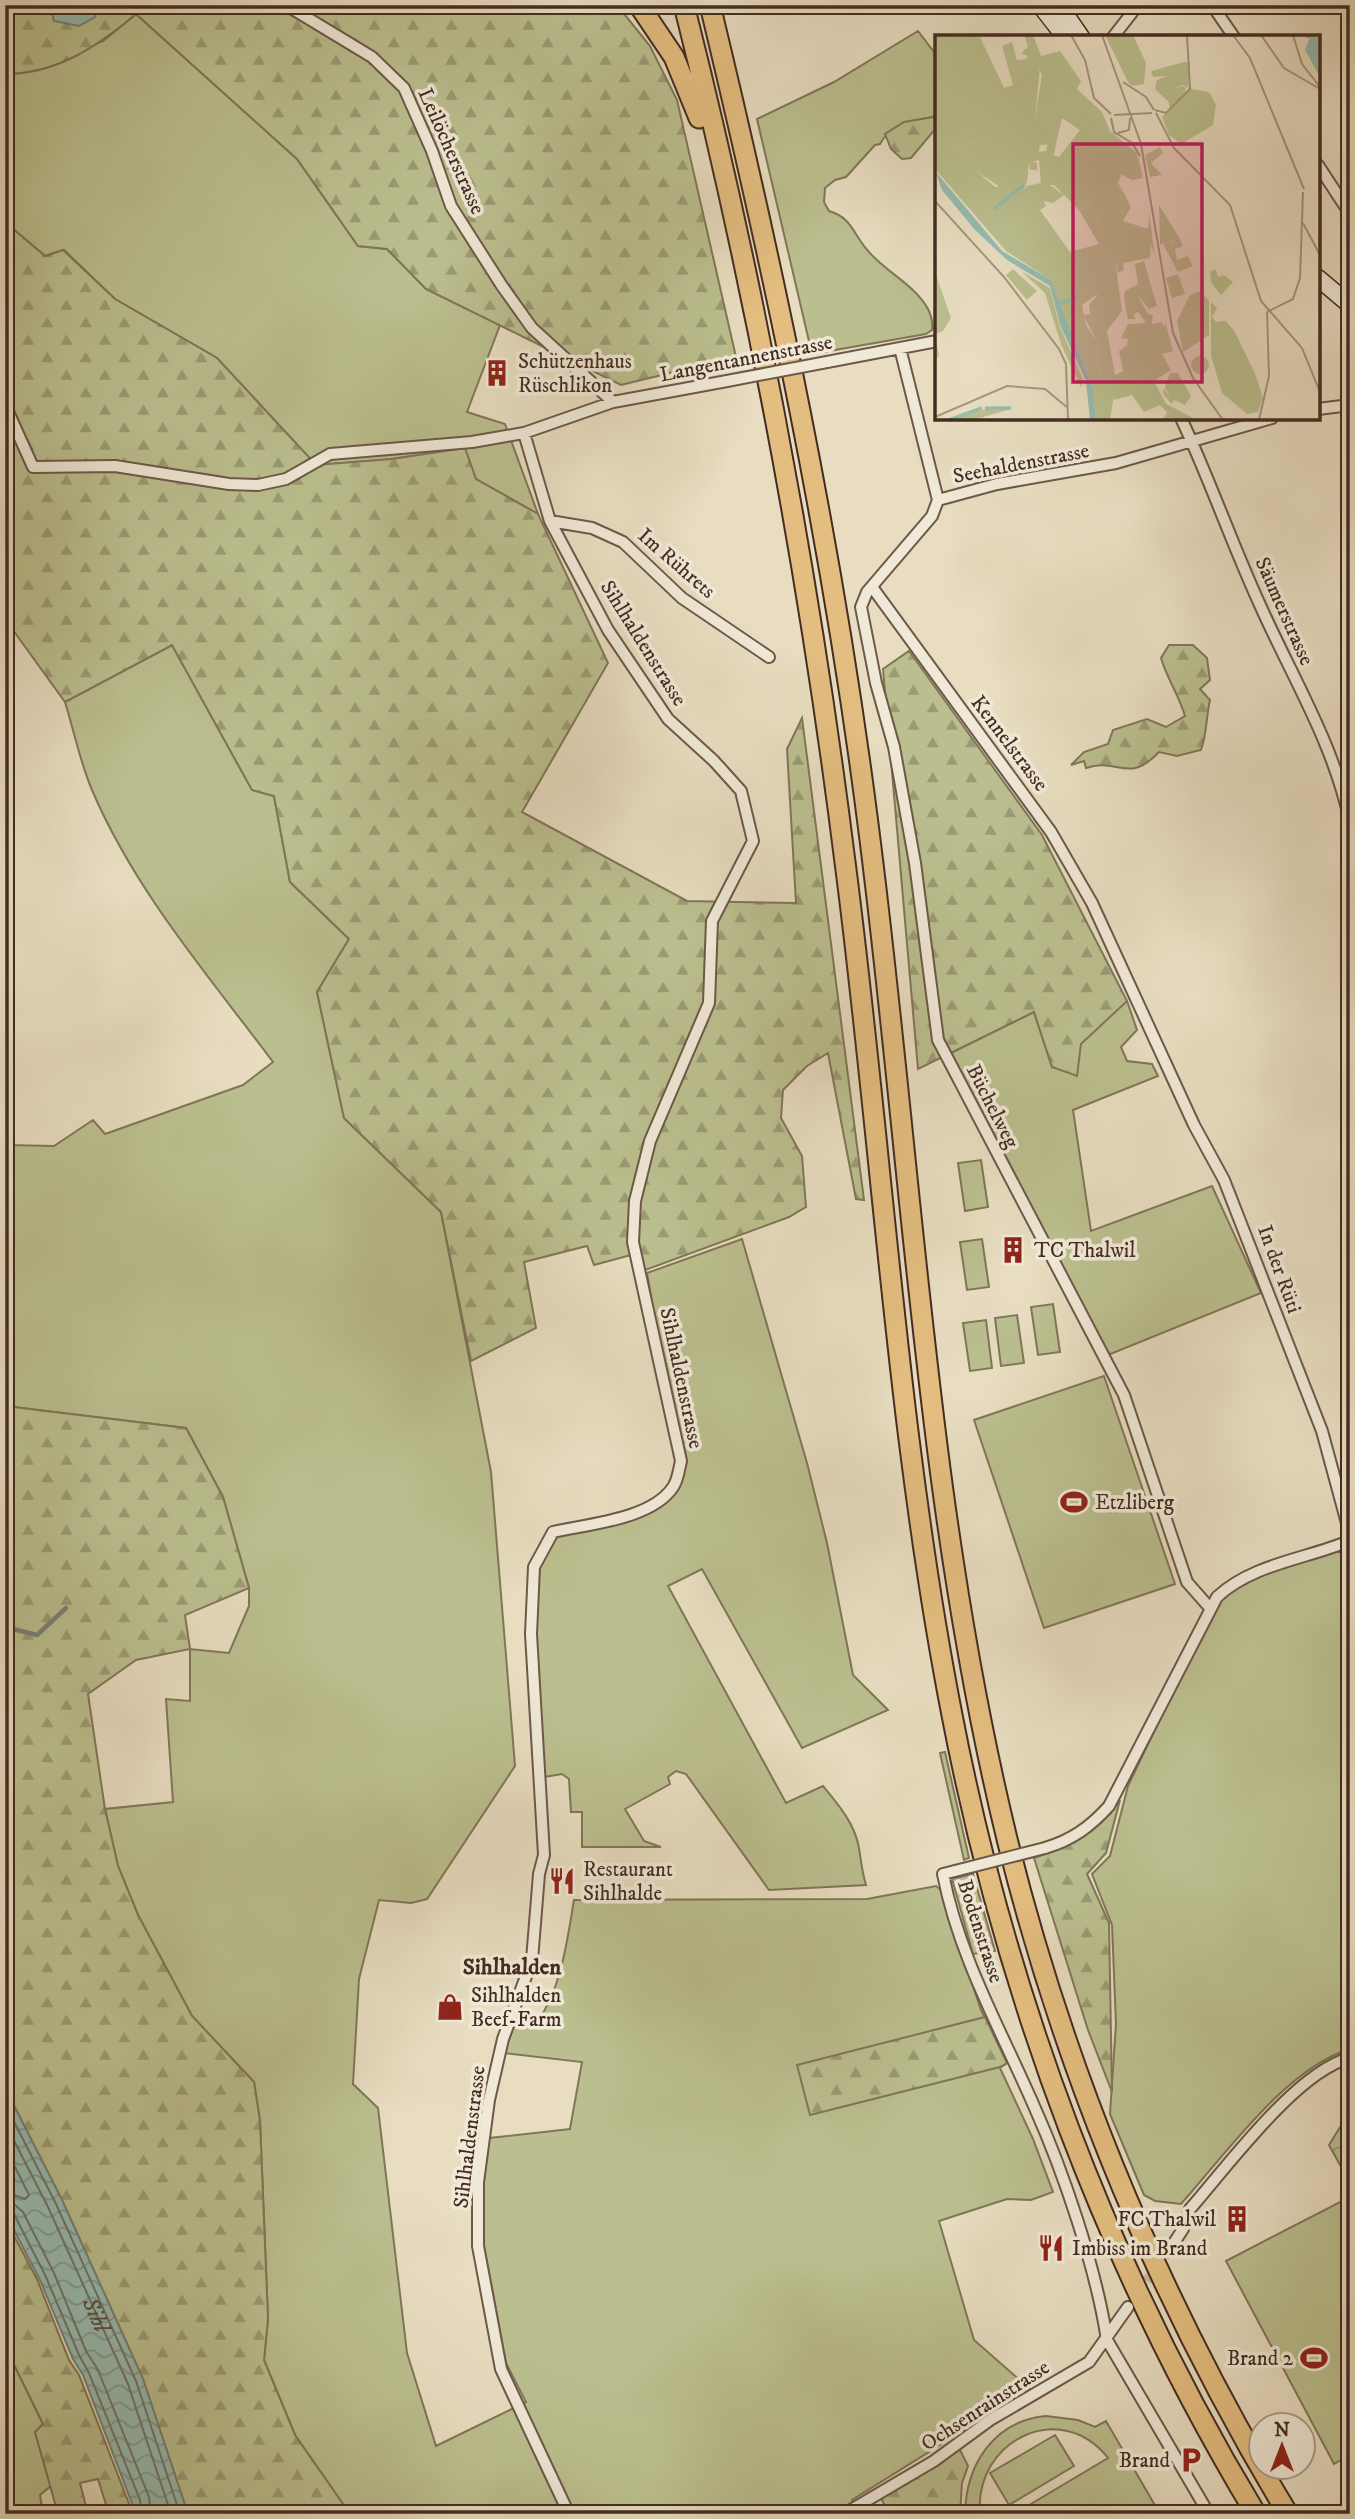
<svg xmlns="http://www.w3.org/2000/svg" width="1355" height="2519" viewBox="0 0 1355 2519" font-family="'IM FELL DW Pica',serif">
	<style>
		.green { fill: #bbbf8f; stroke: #807658; stroke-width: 2 }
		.forest { fill: url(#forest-firs); stroke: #807658; stroke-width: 2 }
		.park { fill: url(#park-crowns); stroke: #807658; stroke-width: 2 }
		.water { fill: url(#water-waves); stroke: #768277; stroke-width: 2 }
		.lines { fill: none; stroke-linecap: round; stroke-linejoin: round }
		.shore { stroke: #6e7469; stroke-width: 2 }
		.stream { stroke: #768277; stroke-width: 4.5 }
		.street-tunnel { stroke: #c7baa1; stroke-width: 10; stroke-dasharray: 10 5; stroke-linecap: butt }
		.street-casing { stroke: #6d5849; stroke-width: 14 }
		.secondary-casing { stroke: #442c21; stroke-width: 19 }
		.highway-casing { stroke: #442c21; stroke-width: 23 }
		.street { stroke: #f0e9d7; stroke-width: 10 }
		.secondary { stroke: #f0e9d7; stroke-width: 16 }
		.highway { stroke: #e4be80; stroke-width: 19 }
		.street-bridge-casing { stroke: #6d5849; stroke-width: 14; stroke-linecap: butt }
		.street-bridge { stroke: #f0e9d7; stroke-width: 10 }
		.labels { text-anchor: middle; stroke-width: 7; stroke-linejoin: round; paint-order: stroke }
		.street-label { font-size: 21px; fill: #442c21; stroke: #f0e9d7 }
		.poi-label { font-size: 21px; fill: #442c21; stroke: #f0e9d7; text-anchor: start }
		.neighbourhood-label { font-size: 23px; font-weight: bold; fill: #442c21; stroke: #f0e9d7 }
		.water-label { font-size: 23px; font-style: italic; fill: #595045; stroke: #f0e9d7 }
		.inset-river { fill: none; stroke: #97bcb1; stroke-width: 3.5 }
		.inset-road { fill: none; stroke: #a69681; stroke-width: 2 }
		.view { fill: #c2185b; fill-opacity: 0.15; stroke: #c2185b; stroke-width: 3.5 }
		.inset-edge { fill: none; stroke: #442c21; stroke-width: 3.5 }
	</style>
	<defs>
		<pattern id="forest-firs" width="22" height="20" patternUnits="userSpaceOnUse" patternTransform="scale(1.75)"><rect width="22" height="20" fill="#bbbf8f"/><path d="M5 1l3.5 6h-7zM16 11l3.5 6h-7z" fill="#9a9b74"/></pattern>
		<pattern id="park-crowns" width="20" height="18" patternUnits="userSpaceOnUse" patternTransform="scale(1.75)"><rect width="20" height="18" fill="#bbbf8f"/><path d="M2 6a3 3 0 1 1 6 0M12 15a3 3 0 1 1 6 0" fill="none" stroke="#9a9b74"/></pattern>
		<pattern id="water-waves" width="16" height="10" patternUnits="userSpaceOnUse" patternTransform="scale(1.75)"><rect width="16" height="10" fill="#97bcb1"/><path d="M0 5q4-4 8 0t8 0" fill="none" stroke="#7d9990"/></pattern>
	</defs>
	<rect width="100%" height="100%" fill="#e8ddc1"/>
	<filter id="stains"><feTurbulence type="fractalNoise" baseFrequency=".00286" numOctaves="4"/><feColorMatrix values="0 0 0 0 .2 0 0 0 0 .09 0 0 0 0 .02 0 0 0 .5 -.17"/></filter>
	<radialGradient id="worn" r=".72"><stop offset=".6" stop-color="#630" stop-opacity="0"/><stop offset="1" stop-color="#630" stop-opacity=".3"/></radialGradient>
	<path class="green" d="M136 14 297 159 358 246 387 249 426 289 500 325 467 412 505 424 538 514 476 479 464 448 392 459 316 465 217 358 115 299 64 250 45 256 5 222V212L10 203 5 199V74L103 41Z
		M918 31 937 56V111L933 117C912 121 891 123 880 144L875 145 846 177 835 180 825 188 824 202 829 211C853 218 853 235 869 252 886 272 915 285 928 309 931 315 933 323 932 330L926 334 812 354 757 119 834 82Z
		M172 645 252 790 274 796 290 882 349 939 317 992 344 1118 441 1212 491 1472 515 1766 427 1899 411 1903 379 1900 359 1979 353 2084 378 2108 407 2353 436 2446 526 2402 506 2363 484 2246V2182L489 2138 570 2129 582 2062 504 2053 518 2014 538 2021C562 1986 567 1941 574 1900L867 1899 936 1886 941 1890 981 2010 1007 2063 1000 2068 1033 2139 1053 2192 1031 2200 1007 2199 939 2221 974 2340 1030 2389 852 2500 856 2514H350L295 2435 264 2360 268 2319 260 2121 254 2082 192 2016 138 1915 118 1866 105 1809 173 1802 166 1699 190 1701V1649L229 1653 249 1606V1588L223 1497 186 1428 5 1406V1145L54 1146 93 1120 105 1134 243 1085 273 1062C208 975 135 891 92 790 80 762 74 731 65 702Z
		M1127 1001 1137 1030 1121 1047 1127 1061 1152 1064 1158 1076 1073 1110 1091 1231 1212 1186 1261 1293 1108 1355 949 1054 1034 1012 1052 1067Z
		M981 1160 988 1207 965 1211 958 1163Z
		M742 1239 807 1463 827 1543 853 1675 888 1710 802 1748 702 1569 668 1586 786 1803 823 1786C838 1804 855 1824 859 1848 861 1861 862 1872 866 1885L769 1890 686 1774 676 1771 668 1777 670 1784 625 1809 644 1841 661 1847H582V1812H571L569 1779 562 1774 544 1777C541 1734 524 1579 546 1548 576 1507 653 1544 682 1478L647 1273Z
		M982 1239 989 1287 967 1290 960 1242Z
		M1053 1304 1060 1352 1038 1355 1031 1307Z
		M1017 1315 1024 1363 1001 1366 995 1318Z
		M986 1320 992 1368 970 1371 963 1323Z
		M1104 1376 1175 1584 1044 1628 974 1420Z
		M1335 1551 1350 1555V2049C1286 2068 1225 2155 1181 2204L1155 2201 1144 2195 1110 2114 1116 2024 1112 1925 1092 1874 1110 1856 1128 1786 1211 1612 1228 1590 1257 1576Z
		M945 1752 969 1858 964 1860 940 1753Z
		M973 1874 995 1951 973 1954 952 1879Z
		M1340 2202 1350 2220V2455L1334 2464 1226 2261Z
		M5 2346 43 2424 35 2432 51 2486 40 2495 43 2514H5Z
		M1046 2416 1078 2420 1095 2427 1106 2421 1160 2514H1014L1108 2458C1061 2398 974 2440 980 2514H965C966 2464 994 2421 1046 2416Z
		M1055 2435 1074 2466 1009 2505 990 2473Z"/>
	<path class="forest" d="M5 5H50L54 21 94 17 99 5H617L650 46 677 100 736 357 621 385 426 289 387 249 358 246 297 159 136 14C98 46 57 74 5 74Z
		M937 111V127L911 158 902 159 891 149 885 134 904 122 933 117Z
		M5 222 45 256 63 250 115 299 217 358 316 465 392 459 465 448 476 479 538 514 608 663 522 812 687 901 796 903 787 749 802 718 864 1200 856 1199 828 1053 807 1066 783 1090 781 1118 802 1156 806 1207 789 1217 637 1273 631 1255 594 1265 587 1246 524 1262 536 1328 471 1361 441 1212 344 1118 317 992 349 939 290 882 274 796 252 790 172 645 65 702 5 619Z
		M1169 645H1193L1207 658 1210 680 1200 689 1210 700C1206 717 1207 734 1201 750L1177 756 1159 752C1128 785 1117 757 1086 768L1084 761 1071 765 1084 752 1108 744 1113 730 1147 719 1166 727 1185 716C1179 695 1167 679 1161 658Z
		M909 651 1042 835 1127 1001 1081 1044 1077 1076 1052 1067 1034 1012 918 1069 883 669Z
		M5 1406 186 1428 223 1497 249 1588 185 1615 190 1649 136 1660 88 1694 105 1809 118 1866 138 1915 192 2016 254 2082 260 2121 268 2319 264 2360 295 2435 350 2514H188L143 2379 62 2200 5 2088Z
		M1120 1800 1106 1853 1087 1874 1109 1923 1112 2092 1088 2030 1034 1858C1070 1846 1099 1832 1120 1800Z
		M985 2017 1007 2063 1000 2067 810 2115 797 2065Z
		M5 2219 37 2279 69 2360 79 2375 133 2514H109L98 2479 80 2483 88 2514H58L35 2432 43 2424 5 2346Z
		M959 2448 968 2466 962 2483 960 2514H889L881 2498Z"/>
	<path class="park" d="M1350 2111V2183L1329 2145Z"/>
	<path class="water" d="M50 5H99L95 17 79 26 54 21Z
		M5 2088 62 2200 143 2379 188 2514H136L83 2375 73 2359 40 2280 5 2213Z"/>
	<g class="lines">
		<g class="shore">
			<path d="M5 2104 56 2204 136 2381 180 2514"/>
			<path id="s1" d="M5 2123 48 2207 128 2384 171 2514"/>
			<path d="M5 2147 29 2195 25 2199 5 2192"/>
			<path d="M5 2203 15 2205 23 2212 54 2273 86 2351 98 2370 149 2497 151 2514"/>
			<path d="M5 2212 15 2216 46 2277 79 2355 89 2373 140 2500 142 2514"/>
		</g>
		<path class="stream" d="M5 1627 37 1635 66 1608"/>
		<path class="street-tunnel" d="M1138 2293 1170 2249"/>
		<defs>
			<path id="street" d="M286 5 372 57 404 88 432 151 451 206 502 286 532 328 613 402
				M1212 5 1234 37
				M1113 37 1138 5
				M1318 165 1350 214
				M900 348 938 500 932 516 867 592 861 607 876 683 894 747 915 863 938 1040 1124 1395 1187 1582 1209 1607
				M827 362 937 341
				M5 405 33 467 115 466 229 484 258 485 286 479 330 454 472 442 524 433 613 402 727 381
				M1318 409 1350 405
				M1181 418C1210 480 1232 544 1260 605 1292 677 1334 744 1350 822
				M524 433 550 521 608 630 668 719 714 761 741 791 753 841 712 921 709 1003 650 1141 635 1201 633 1242 681 1461C679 1469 678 1480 673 1487 652 1519 589 1524 553 1532L534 1567 531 1634 544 1855 539 1874 532 1960 503 2039 489 2100 478 2182V2246L501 2369 569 2514
				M938 500 997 484 1116 463 1272 418
				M550 521 592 528 623 542 682 598 769 657
				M872 587 1051 832 1092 903 1194 1125 1224 1180 1322 1431 1348 1527 1349 1541
				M1045 1848C1072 1840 1090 1827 1109 1806L1217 1597C1252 1564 1306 1559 1349 1541
				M955 1871 943 1874C959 1957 1001 2030 1034 2106 1064 2173 1096 2268 1107 2340L1209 2514
				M1170 2249 1183 2229 1190 2209C1227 2167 1297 2071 1350 2058
				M844 2514 934 2461 990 2420 1089 2362 1128 2307"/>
			<path id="secondary" d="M1040 5 1065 37
				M1059 5 1081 37
				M1318 278 1350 305"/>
			<path id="highway" d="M639 5 674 57 699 118
				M684 5C755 287 809 574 845 862 882 1146 897 1433 952 1715 1006 1996 1108 2269 1256 2514
				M710 5C775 275 833 548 868 824 912 1163 926 1509 1008 1843 1067 2079 1162 2305 1288 2514"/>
		</defs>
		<use href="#street" class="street-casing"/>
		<use href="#secondary" class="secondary-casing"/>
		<use href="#highway" class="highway-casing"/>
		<use href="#street" class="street"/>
		<use href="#secondary" class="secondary"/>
		<use href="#highway" class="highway"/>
		<defs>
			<path id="street-bridge" d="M727 381 827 362
				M955 1871 1045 1848"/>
		</defs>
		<use href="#street-bridge" class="street-bridge-casing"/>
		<use href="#street-bridge" class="street-bridge"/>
	</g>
	<defs>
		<symbol id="building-bare" viewBox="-9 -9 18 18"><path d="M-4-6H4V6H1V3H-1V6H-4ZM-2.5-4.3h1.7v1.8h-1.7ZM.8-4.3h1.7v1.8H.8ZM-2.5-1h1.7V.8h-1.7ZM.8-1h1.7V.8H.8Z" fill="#8f2418" stroke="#f0e9d7" stroke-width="2.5" paint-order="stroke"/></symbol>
		<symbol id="stadium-bare" viewBox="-9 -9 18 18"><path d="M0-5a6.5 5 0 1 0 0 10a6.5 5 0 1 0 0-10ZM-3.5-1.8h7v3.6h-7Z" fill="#8f2418" stroke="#f0e9d7" stroke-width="2.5" paint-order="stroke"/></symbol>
		<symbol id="restaurant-bare" viewBox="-9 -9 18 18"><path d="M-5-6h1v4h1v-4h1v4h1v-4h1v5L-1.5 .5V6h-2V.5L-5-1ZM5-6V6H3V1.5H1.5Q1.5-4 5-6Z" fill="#8f2418" stroke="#f0e9d7" stroke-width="2.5" paint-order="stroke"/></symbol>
		<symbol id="shop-bare" viewBox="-9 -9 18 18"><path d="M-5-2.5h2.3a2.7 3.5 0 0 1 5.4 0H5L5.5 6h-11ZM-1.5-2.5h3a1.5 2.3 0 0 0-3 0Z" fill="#8f2418" stroke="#f0e9d7" stroke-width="2.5" paint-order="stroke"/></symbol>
		<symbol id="parking-bare" viewBox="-9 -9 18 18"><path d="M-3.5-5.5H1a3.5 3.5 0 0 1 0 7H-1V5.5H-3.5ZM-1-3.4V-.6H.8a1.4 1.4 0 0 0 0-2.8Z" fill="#8f2418" stroke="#f0e9d7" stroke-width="2.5" paint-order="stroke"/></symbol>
	</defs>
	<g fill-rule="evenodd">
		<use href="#building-bare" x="478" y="354" width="38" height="38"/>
		<use href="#building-bare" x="994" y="1231" width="38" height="38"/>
		<use href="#stadium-bare" x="1055" y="1483" width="38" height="38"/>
		<use href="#restaurant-bare" x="543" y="1862" width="38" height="38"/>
		<use href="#shop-bare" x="431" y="1988" width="38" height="38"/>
		<use href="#building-bare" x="1218" y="2200" width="38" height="38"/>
		<use href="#restaurant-bare" x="1032" y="2229" width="38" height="38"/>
		<use href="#stadium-bare" x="1295" y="2339" width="38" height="38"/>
		<use href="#parking-bare" x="1172" y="2441" width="38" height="38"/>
	</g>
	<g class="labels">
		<g class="street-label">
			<text transform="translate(452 151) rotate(66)" y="7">Leilöcherstrasse</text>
			<text transform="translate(746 358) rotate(-11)" y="7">Langentannenstrasse</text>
			<text transform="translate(1021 463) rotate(-11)" y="7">Seehaldenstrasse</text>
			<text transform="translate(677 563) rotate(41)" y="7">Im Rührets</text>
			<text transform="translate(1285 611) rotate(66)" y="7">Säumerstrasse</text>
			<text transform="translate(644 643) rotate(58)" y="7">Sihlhaldenstrasse</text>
			<text transform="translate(1010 743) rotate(53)" y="7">Kennelstrasse</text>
			<text transform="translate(993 1106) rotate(63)" y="7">Büchelweg</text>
			<text transform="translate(1280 1269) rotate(70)" y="7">In der Rüti</text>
			<text transform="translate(682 1378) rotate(78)" y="7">Sihlhaldenstrasse</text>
			<text transform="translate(981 1931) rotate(72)" y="7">Bodenstrasse</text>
			<text transform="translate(469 2137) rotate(-83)" y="7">Sihlhaldenstrasse</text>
			<text transform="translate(985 2405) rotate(-33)" y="7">Ochsenrainstrasse</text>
		</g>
		<g class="poi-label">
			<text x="518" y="368">Schützenhaus<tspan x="518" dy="24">Rüschlikon</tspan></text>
			<text x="1034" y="1257">TC Thalwil</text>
			<text x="1095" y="1509">Etzliberg</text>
			<text x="583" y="1876">Restaurant<tspan x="583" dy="24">Sihlhalde</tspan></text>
			<text x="471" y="2002">Sihlhalden<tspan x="471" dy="24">Beef-Farm</tspan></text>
			<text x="1216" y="2226" text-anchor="end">FC Thalwil</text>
			<text x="1072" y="2255">Imbiss im Brand</text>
			<text x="1293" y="2365" text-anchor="end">Brand 2</text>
			<text x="1170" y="2467" text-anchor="end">Brand</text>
		</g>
		<g class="neighbourhood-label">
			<text x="512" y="1974">Sihlhalden</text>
		</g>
		<g class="water-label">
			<text dy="8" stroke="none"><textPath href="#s1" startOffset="212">Sihl</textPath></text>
		</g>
	</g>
	<g transform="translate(935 35)">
		<rect width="385" height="385" fill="#e8ddc1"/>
		<path d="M44 0 69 53 78 50 67 11 77 7 82 25 92 24V20L86 19 93 11 89 0H98L106 21 100 83 108 84 104 117 111 116 113 108 121 109 119 120 97 127 102 128V135H95L94 127 92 147 68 154 35 132 32 127 43 123 18 113 55 100 68 84 60 79 54 43 38 14ZM170 0H198L211 28 209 49 197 51 193 47ZM151 110 186 140 183 148 189 158 182 151 168 153 129 124 132 115ZM225 112 228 118 216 128 227 140 215 142 210 120ZM110 147 129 160 118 168 109 166 111 171 105 175 135 217 164 209 144 175 155 170 171 198V215L180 224 187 276 172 296 180 340 188 336 184 316 192 310 193 304 186 303 193 289 211 288 203 277 198 280 201 284H193L189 264 190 256 203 249 200 229 209 226 222 271 214 274 202 259 213 279 218 280 217 289 227 287 229 293 230 286 238 316 227 319 236 335 219 346 231 369 262 385H228L232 377 225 370 209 377 197 360 180 365 163 332 162 306 148 280 155 279 154 270 162 261 156 244 127 241 76 181 82 161 92 151ZM245 204 248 211 240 214 242 225 253 221 258 231 243 237 228 209 236 205 238 210ZM78 234 102 256 92 265 71 240ZM281 235 283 242 289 240 298 247 286 260 276 247 275 236ZM243 239 250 259 237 263 231 243ZM266 256 274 266V300L248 317 242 286 255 260ZM256 330a9 9 0 1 1 18 0a9 9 0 1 1-18 0ZM235 338H243L256 361 250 370 239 365 237 369 228 359 229 353 237 365 230 352Z" fill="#bbbf8f"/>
		<path d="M0 0H44L38 14 57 46 60 78 68 81 60 105 55 100 18 113 44 123 43 127 32 128 60 152 92 147 76 181 127 240 156 244 159 251 162 259 147 270 151 290 162 306 163 333 179 360 175 385H161L158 353 116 245 71 216 0 134ZM125 16 146 46 142 54 167 77 175 96 202 118 208 143 197 145 172 132 151 110 132 115 129 124 168 153 182 151 189 158 196 172 188 186 213 194 214 177 220 222 216 209 215 223 188 228 189 235 183 238 180 224 171 215V198L155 170 144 175 119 150H106L104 124 112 119 124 122 145 95 127 83 121 109 104 110 108 84 100 83 107 40 100 23ZM249 27 255 28 253 54 248 50 234 55 244 65 257 56 236 80 231 55 233 41 218 42 216 36ZM224 170 245 204 240 211 236 205 225 210ZM86 236 115 253 124 290 152 353 147 344 146 353 126 309 110 258ZM276 267 282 273 277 282 281 287 291 286 300 297 321 341 328 363 323 377 312 379 287 358 276 320ZM55 373 76 374 38 385H8Z" fill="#bbbf8f"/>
		<path d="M235 40 240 53 249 51 252 59 238 71 220 54 222 45Z" fill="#bbbf8f"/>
		<path d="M256 54 274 57 281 70 278 90 246 109 234 100 227 82ZM0 237 16 283 8 296 0 299 4 321 0 324Z" fill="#bbbf8f"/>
		<path d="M366 0H385V42L370 15 374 4ZM0 136 67 216 116 245 158 353 161 385H155L151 346 125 290 115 251 72 225 40 195 7 155Z" fill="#97bcb1"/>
		<path class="inset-river" d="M59 174 89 150M124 269 144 261M50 373H76M14 385 47 373"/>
		<path class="inset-road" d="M136 0 150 25 159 63 176 79M167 0 206 109 238 298 258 343 288 385M298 0 315 23 369 154M326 0 349 33 385 54M358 0 367 29 385 52M188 47 211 62 219 75M220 75 231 78 255 54 252 0M221 78 239 113 295 170 326 266 367 313 385 357M179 80 217 78M176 83 179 97 197 108 205 121M183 98 194 95 195 83M0 166 69 242 124 314 131 329 133 385M368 188 385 220M332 277 358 264 365 243 368 157M0 382 72 351 110 354 133 373M324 385 334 341 332 277"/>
		<path class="view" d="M138 109H267V347H138Z"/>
		<rect width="385" height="385" class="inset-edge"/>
	</g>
	<rect width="1355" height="2519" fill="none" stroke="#e8ddc1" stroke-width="28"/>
	<rect x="7" y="7" width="1341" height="2505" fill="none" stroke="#442c21" stroke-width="3.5"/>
	<rect x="14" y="14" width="1327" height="2491" fill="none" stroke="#442c21" stroke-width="2"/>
	<g transform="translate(1282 2446)"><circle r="33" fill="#f0e9d7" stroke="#ab9d8e" stroke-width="2"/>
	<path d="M0-5L12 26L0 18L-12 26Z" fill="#8f2418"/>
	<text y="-10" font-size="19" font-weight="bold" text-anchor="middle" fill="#442c21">N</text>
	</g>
	<rect width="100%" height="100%" filter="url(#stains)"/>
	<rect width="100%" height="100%" fill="url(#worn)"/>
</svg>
